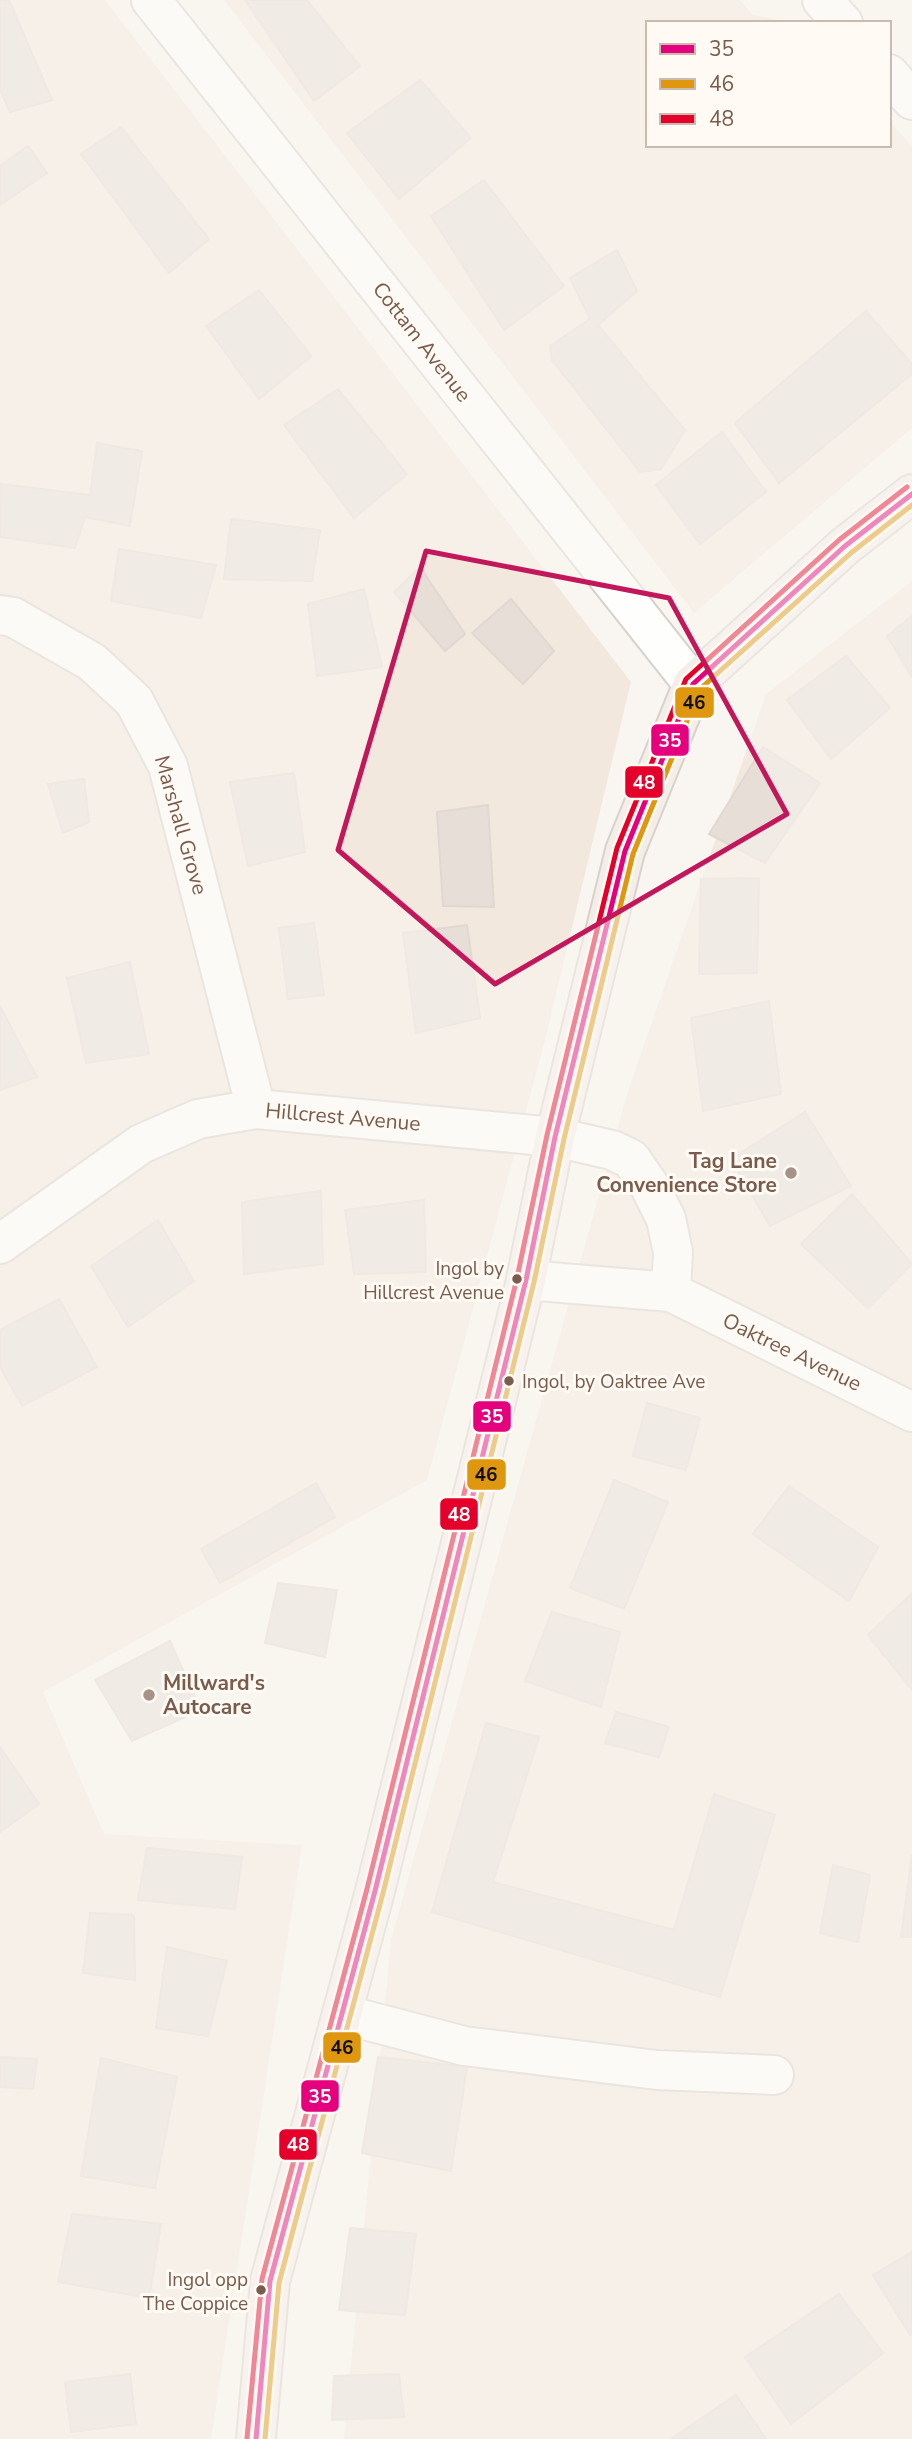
<svg xmlns="http://www.w3.org/2000/svg" width="912" height="2439" viewBox="0 0 912 2439" font-family="'Nunito Sans',sans-serif">
	<style>
		.residential { fill: #f2e8de }
		.building { fill: #e6ded7; stroke: #e2d8d2; stroke-width: 2 }
		.lines { fill: none; stroke-linecap: round; stroke-linejoin: round }
		.minor-casing { stroke: #d7d1cb; stroke-width: 42 }
		.major-casing { stroke: #dad1cc; stroke-width: 42 }
		.minor { stroke: #fefefd; stroke-width: 38 }
		.major { stroke: #f3eee8; stroke-width: 38 }
		.bus-1-casing { stroke: #fffaf3; stroke-width: 10 }
		.bus-2-casing { stroke: #fffaf3; stroke-width: 10 }
		.bus-3-casing { stroke: #fffaf3; stroke-width: 10 }
		.bus-1 { stroke: #e5007d; stroke-width: 5 }
		.bus-2 { stroke: #de970f; stroke-width: 5 }
		.bus-3 { stroke: #e4002b; stroke-width: 5 }
		.marked { fill: none; stroke: #c2185b; stroke-width: 5; stroke-linejoin: round }
		.poi-dot { fill: #a69286; stroke: #fffaf3; stroke-width: 2.5 }
		.bus-dot { fill: #7a5c4d; stroke: #fffaf3; stroke-width: 2.5 }
		.labels { text-anchor: middle; stroke-width: 6; stroke-linejoin: round; paint-order: stroke }
		.bus-label { font-size: 19px; fill: #7a5c4d; stroke: #fffaf3; text-anchor: end }
		.street-label { font-size: 21px; fill: #7a5c4d; stroke: #fffaf3 }
		.poi-label { font-size: 21px; font-weight: bold; fill: #7a5c4d; stroke: #fffaf3; text-anchor: end }
		.line-badge { stroke: #fffaf3; stroke-width: 2.5 }
		.badge-label { font-size: 19px; text-anchor: middle; font-weight: bold; fill: #fff }
		.pale-badge-label { font-size: 19px; text-anchor: middle; font-weight: bold; fill: #111 }
	</style>
	<rect width="100%" height="100%" fill="#f9f5f0"/>
	<path class="residential" d="M0 0H105L631 682 545 1040 427 1480 43 1692 104 1834 302 1845 211 2439H0Z
		M224 0H740L753 15 797 23H648V145H889V121L912 146V428L694 613Z
		M912 581V2439H344L391 1940 628 1091 766 694Z"/>
	<path class="building" d="M0 0H9L52 100 10 112 0 90Z
		M245 0H307L360 66 314 101Z
		M420 80 471 138 399 199 347 133Z
		M121 127 209 239 169 273 81 154Z
		M28 146 47 173 0 205V166Z
		M484 180 564 286 504 330 431 216Z
		M617 250 637 291 598 325 685 430 661 469 640 472 552 360 550 346 590 319 570 278Z
		M259 290 311 356 259 399 206 326Z
		M866 311 912 364V374L779 483 735 423Z
		M338 389 407 474 354 518 284 425Z
		M722 432 766 492 700 544 656 485Z
		M97 443 142 451 130 526 85 517 75 548 0 537 1 484 90 495Z
		M231 519 320 530 312 581 224 579Z
		M119 549 216 565 201 618 111 601Z
		M420 567 465 634 445 651 394 592Z
		M364 589 382 667 317 676 308 604Z
		M511 599 554 651 523 684 472 633Z
		M912 616V677L887 636Z
		M846 656 890 708 831 759 787 700Z
		M763 747 820 783 765 863 709 834Z
		M294 773 305 852 248 866 230 782Z
		M84 779 89 822 63 833 48 784Z
		M488 805 494 907 443 906 437 812Z
		M759 878 757 973 699 974 701 879Z
		M314 923 324 995 288 999 279 928Z
		M467 925 480 1018 416 1033 403 933Z
		M130 962 149 1054 86 1063 67 978Z
		M769 1001 781 1094 703 1111 691 1018Z
		M0 1006 37 1077 0 1090Z
		M805 1112 851 1186 770 1226 731 1159Z
		M321 1191 323 1264 244 1274 242 1202Z
		M852 1194 912 1264 868 1308 801 1244Z
		M424 1200 426 1272 354 1274 345 1210Z
		M158 1220 194 1281 128 1327 91 1266Z
		M59 1299 97 1367 22 1406 0 1367V1330Z
		M647 1403 700 1418 686 1470 633 1456Z
		M614 1480 668 1502 624 1609 570 1588Z
		M316 1483 335 1517 220 1583 201 1549Z
		M789 1486 878 1547 849 1601 753 1534Z
		M278 1583 337 1590 325 1657 265 1643Z
		M912 1593V1690L868 1635Z
		M552 1612 620 1632 601 1707 525 1681Z
		M170 1641 201 1710 132 1741 95 1680Z
		M616 1712 669 1727 659 1757 605 1743Z
		M486 1723 539 1737 493 1882 674 1930 714 1794 775 1815 720 1997 432 1912Z
		M0 1747 39 1804 0 1832Z
		M147 1848 242 1857 235 1909 138 1900Z
		M912 1855V1937H901Z
		M833 1865 870 1875 858 1942 820 1933Z
		M90 1913 134 1915 135 1980 83 1973Z
		M167 1947 227 1961 208 2036 156 2028Z
		M0 2057 37 2059 33 2089 0 2087Z
		M378 2057 467 2067 451 2171 362 2153Z
		M101 2058 177 2077 155 2188 81 2176Z
		M72 2214 161 2224 149 2298 58 2282Z
		M350 2228 416 2234 405 2315 339 2310Z
		M912 2252V2334L910 2335 873 2275Z
		M839 2294 883 2353 791 2424 745 2357Z
		M130 2374 136 2424 71 2432 65 2382Z
		M399 2374 404 2417 332 2420 334 2376Z
		M736 2395 766 2439H671Z"/>
	<g class="lines">
		<defs>
			<path id="minor" d="M151 0 693 684
				M822 0 843 23
				M889 74 912 100
				M0 615 13 617 92 662 134 701 168 766 256 1109
				M0 1244 141 1144 198 1119 256 1109 555 1137 612 1150 631 1159 649 1185 666 1219 673 1252 671 1292
				M526 1280 671 1292 912 1412
				M342 2014 464 2046 657 2070 774 2075"/>
			<path id="major" d="M256 2439 270 2281 375 1891 526 1280 555 1137 625 851 693 684 845 546 912 494"/>
		</defs>
		<use href="#minor" class="minor-casing"/>
		<use href="#major" class="major-casing"/>
		<use href="#minor" class="minor"/>
		<use href="#major" class="major"/>
		<defs>
			<path id="bus-1" d="M256 2439 270 2281 375 1891 526 1280 555 1137 625 851 693 684 845 546 912 494"/>
			<path id="bus-2" d="M265 2439 279 2283 383 1893 534 1282 564 1139 633 854 700 689 851 553 912 505"/>
			<path id="bus-3" d="M247 2438 262 2279 367 1889 517 1278 547 1135 617 848 686 679 839 540 907 487"/>
		</defs>
		<use href="#bus-1" class="bus-1-casing"/>
		<use href="#bus-2" class="bus-2-casing"/>
		<use href="#bus-3" class="bus-3-casing"/>
		<use href="#bus-1" class="bus-1"/>
		<use href="#bus-2" class="bus-2"/>
		<use href="#bus-3" class="bus-3"/>
	</g>
	<path d="M0 0H912V2439H0ZM426 551 669 598 787 814 495 984 338 850Z" fill="#f9f5f0" fill-opacity=".55" fill-rule="evenodd"/>
	<path class="marked" d="M426 551 669 598 787 814 495 984 338 850Z"/>
	<g class="poi-dot">
		<circle cx="791" cy="1173" r="7"/>
		<circle cx="149" cy="1695" r="7"/>
	</g>
	<g class="bus-dot">
		<circle cx="517" cy="1279" r="6"/>
		<circle cx="509" cy="1381" r="6"/>
		<circle cx="261" cy="2290" r="6"/>
	</g>
	<g class="labels">
		<g class="bus-label">
			<text x="504" y="1275">Ingol by<tspan x="504" dy="24">Hillcrest Avenue</tspan></text>
			<text x="522" y="1388" text-anchor="start">Ingol, by Oaktree Ave</text>
			<text x="248" y="2286">Ingol opp<tspan x="248" dy="24">The Coppice</tspan></text>
		</g>
		<g class="street-label">
			<text transform="translate(422 342) rotate(52)" y="7">Cottam Avenue</text>
			<text transform="translate(181 825) rotate(74)" y="7">Marshall Grove</text>
			<text transform="translate(343 1117) rotate(5)" y="7">Hillcrest Avenue</text>
			<text transform="translate(792 1352) rotate(26)" y="7">Oaktree Avenue</text>
		</g>
		<g class="poi-label">
			<text x="777" y="1168">Tag Lane<tspan x="777" dy="24">Convenience Store</tspan></text>
			<text x="163" y="1690" text-anchor="start">Millward's<tspan x="163" dy="24">Autocare</tspan></text>
		</g>
	</g>
	<g class="line-badge">
		<rect x="674" y="686" width="41" height="33" rx="7" fill="#de970f"/>
		<rect x="650" y="723" width="40" height="34" rx="7" fill="#e5007d"/>
		<rect x="624" y="765" width="40" height="34" rx="7" fill="#e4002b"/>
		<rect x="472" y="1400" width="40" height="33" rx="7" fill="#e5007d"/>
		<rect x="466" y="1458" width="41" height="33" rx="7" fill="#de970f"/>
		<rect x="439" y="1497" width="40" height="34" rx="7" fill="#e4002b"/>
		<rect x="322" y="2031" width="40" height="33" rx="7" fill="#de970f"/>
		<rect x="300" y="2079" width="40" height="34" rx="7" fill="#e5007d"/>
		<rect x="278" y="2128" width="40" height="33" rx="7" fill="#e4002b"/>
	</g>
	<g class="badge-label">
		<text x="670" y="747">35</text>
		<text x="644" y="789">48</text>
		<text x="492" y="1423">35</text>
		<text x="459" y="1521">48</text>
		<text x="320" y="2103">35</text>
		<text x="298" y="2151">48</text>
	</g>
	<g class="pale-badge-label">
		<text x="694" y="709">46</text>
		<text x="486" y="1481">46</text>
		<text x="342" y="2054">46</text>
	</g>
	<rect x="646" y="21" width="245" height="126" fill="#fffaf3" stroke="#cabbb1" stroke-width="2"/>
	<rect x="660" y="44" width="35" height="10" fill="#e5007d" stroke="#cabbb1" stroke-width="2"/>
	<text x="709" y="56" font-size="21" fill="#7a5c4d">35</text>
	<rect x="660" y="79" width="35" height="10" fill="#de970f" stroke="#cabbb1" stroke-width="2"/>
	<text x="709" y="91" font-size="21" fill="#7a5c4d">46</text>
	<rect x="660" y="114" width="35" height="10" fill="#e4002b" stroke="#cabbb1" stroke-width="2"/>
	<text x="709" y="126" font-size="21" fill="#7a5c4d">48</text>
</svg>
